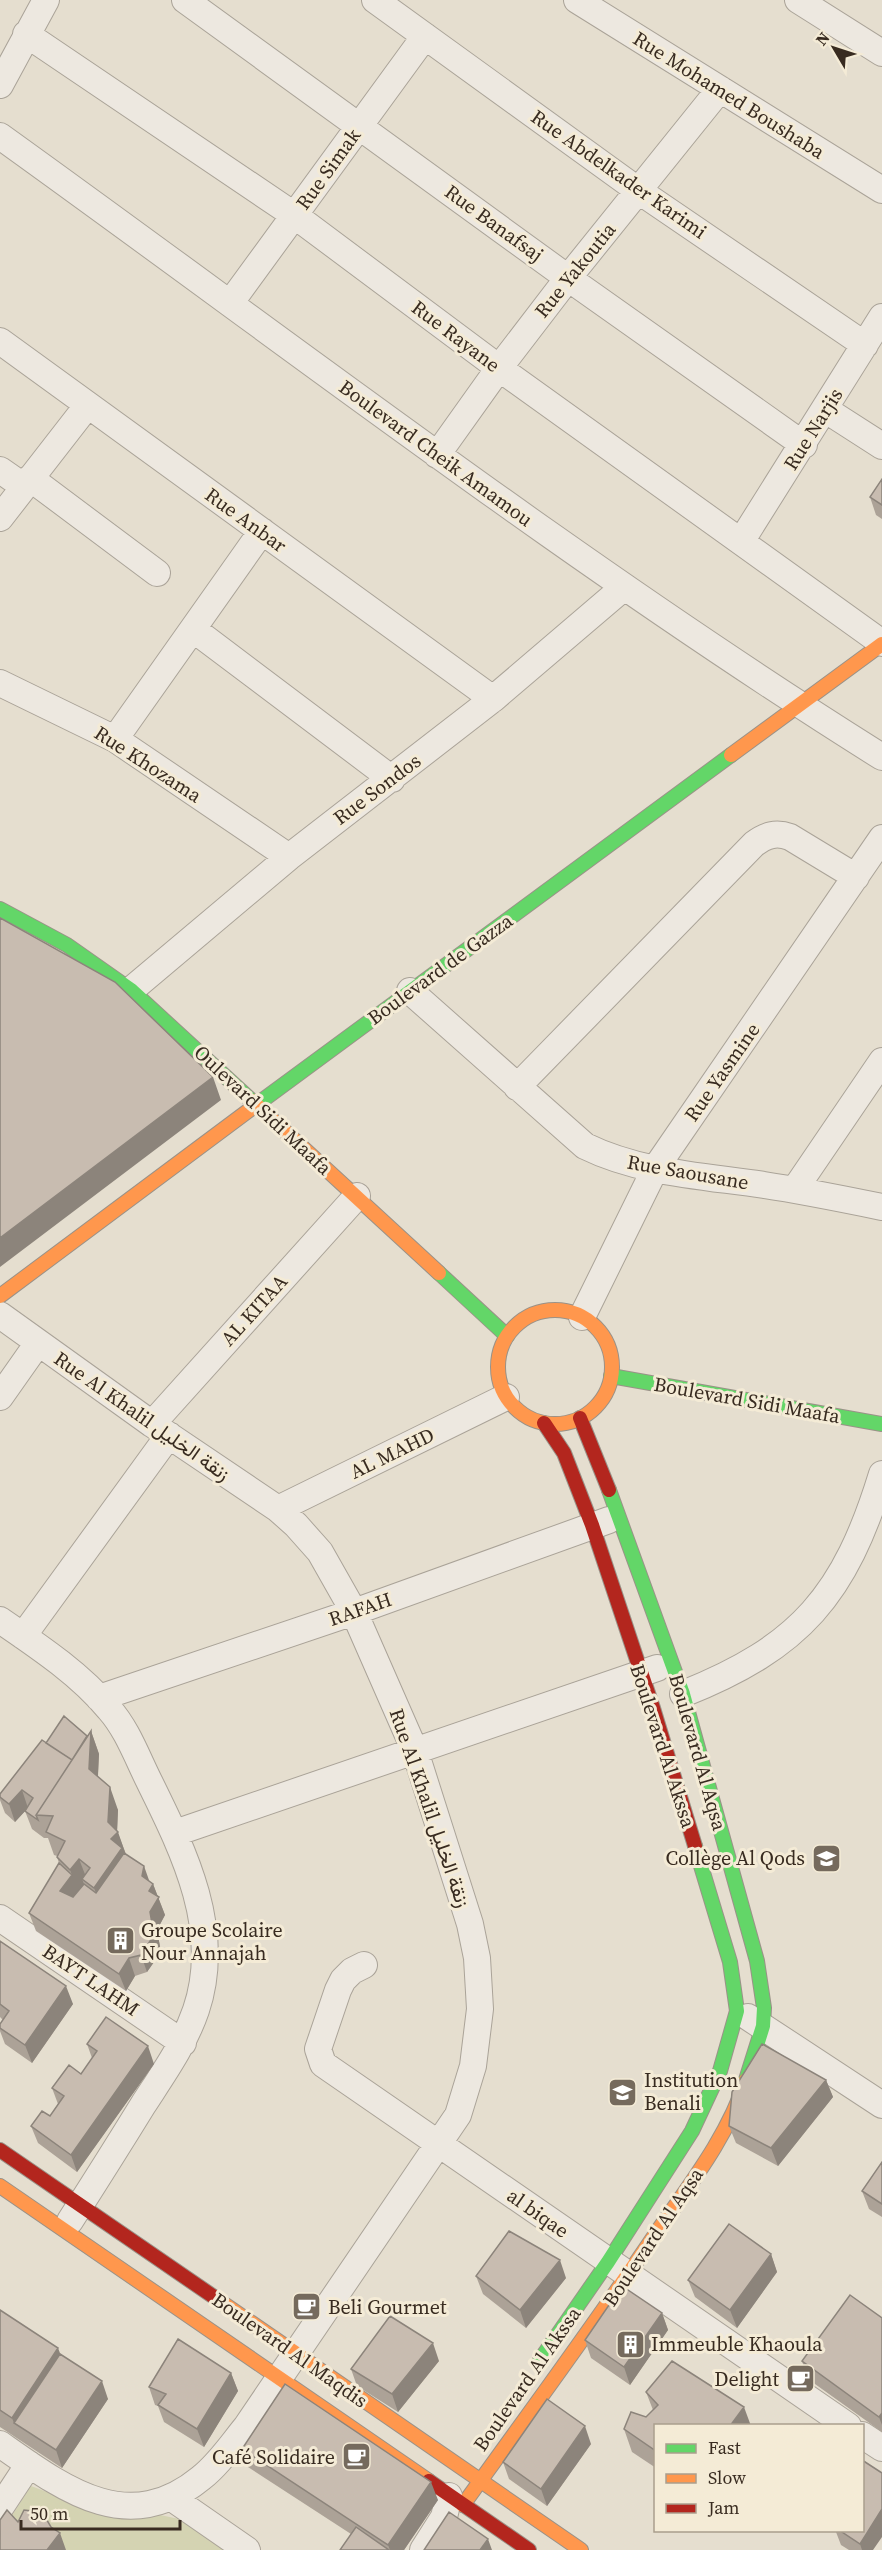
<svg xmlns="http://www.w3.org/2000/svg" width="882" height="2550" viewBox="0 0 882 2550" font-family="'Source Serif 4',Vazirmatn,serif">
	<style>
		.green { fill: #d4d3b2 }
		.lines { fill: none; stroke-linecap: round; stroke-linejoin: round }
		.street-casing { stroke: #aaa398; stroke-width: 28 }
		.fast-casing { stroke: #9a9288; stroke-width: 16 }
		.slow-casing { stroke: #9a9288; stroke-width: 16 }
		.jam-casing { stroke: #9a9288; stroke-width: 16 }
		.street { stroke: #ede8e0; stroke-width: 26 }
		.fast { stroke: #63d668; stroke-width: 14 }
		.slow { stroke: #ff974d; stroke-width: 14 }
		.jam { stroke: #b3261e; stroke-width: 14 }
		.wall { fill: #aca297 }
		.shaded-wall { fill: #8c847b }
		.building { fill: #c8bcb0; stroke: #8c847b; stroke-width: 1.5 }
		.labels { text-anchor: middle; stroke-width: 6; stroke-linejoin: round; paint-order: stroke }
		.street-label { font-size: 20px; fill: #382b20; stroke: #f4ebd6 }
		.poi-label { font-size: 20px; fill: #382b20; stroke: #f4ebd6; text-anchor: start }
	</style>
	<rect width="100%" height="100%" fill="#e5decf"/>
	<path class="green" d="M31 2486 106 2514 160 2515 184 2520 226 2550H0V2534Z"/>
	<g class="lines">
		<defs>
			<path id="street" d="M185 0 568 278 804 445
				M375 0 639 191 865 345
				M577 0 882 190
				M798 0 882 53
				M26 34 294 215 499 368 882 643
				M0 85 46 0
				M0 136C292 346 577 566 882 757
				M231 302 425 36
				M0 341 493 699
				M826 410 882 446
				M437 455 499 368 568 278 720 89
				M0 470 23 486
				M30 478 157 573
				M0 518 87 406
				M742 540 882 317
				M193 629 392 779
				M0 683 115 739 289 857
				M115 739 262 531
				M131 990 289 857 493 699 623 588
				M410 991 585 1146C640 1173 704 1176 764 1185 804 1191 843 1199 882 1207
				M517 1087 754 844C766 835 776 832 790 837L856 877
				M795 1189 882 1061
				M0 1315 152 1424 278 1509 296 1525 320 1552 354 1612 415 1751 470 1924 477 1958 480 2009 473 2066 458 2115 246 2427C232 2444 219 2464 201 2478 128 2538 64 2489 0 2444
				M582 1317 655 1169 882 838
				M0 1397 38 1343
				M152 1424 357 1196
				M278 1509 506 1397
				M0 1620C38 1646 80 1674 109 1709 127 1729 137 1757 149 1781 184 1852 223 1930 196 2010 184 2045 163 2074 143 2105 119 2144 95 2182 70 2221
				M23 1636 169 1435
				M683 1694C801 1647 845 1595 882 1474
				M99 1698 354 1612 609 1520
				M175 1833 657 1668
				M0 1918 183 2043
				M364 1965 352 1971 343 1980 338 1990 318 2049 323 2064 848 2426
				M748 2017 882 2105
				M862 2435 882 2448
				M172 2498 247 2550
				M0 2508 29 2464
				M423 2550 444 2517 449 2496"/>
			<path id="fast" d="M0 909 67 945 131 990 252 1101
				M252 1108 731 755
				M439 1273 507 1336
				M611 1376 882 1424
				M609 1490 683 1694 757 1961 764 2008 763 2026 746 2080
				M540 2360 608 2262 692 2131 720 2071 737 2011 730 1962 695 1846"/>
			<path id="slow" d="M731 755 882 644
				M252 1101 439 1273
				M0 1296 252 1108
				M498 1367a57 57 0 1 1 114 0a57 57 0 1 1-114 0Z
				M0 2186 429 2481
				M214 2297 581 2550
				M463 2505C529 2413 596 2323 659 2229 691 2183 729 2134 746 2080"/>
			<path id="jam" d="M580 1418 609 1490
				M544 1423 564 1453 592 1525 653 1708 695 1846
				M0 2150 214 2297
				M429 2481 529 2550"/>
		</defs>
		<use href="#street" class="street-casing"/>
		<use href="#fast" class="fast-casing"/>
		<use href="#slow" class="slow-casing"/>
		<use href="#jam" class="jam-casing"/>
		<use href="#street" class="street"/>
		<use href="#fast" class="fast"/>
		<use href="#slow" class="slow"/>
		<use href="#jam" class="jam"/>
	</g>
	<path class="wall" d="M882 479V519L876 515 870 497Z
		M91 1731 99 1754 98 1777 118 1810 117 1831 126 1854 149 1881 153 1884 165 1915 157 1930 161 1952 147 1972 135 1976 126 1991 36 1931 29 1913 59 1863 57 1857V1856L54 1855 48 1838H44L32 1829 25 1811 15 1822 5 1813 0 1800V1794L46 1743 87 1736Z
		M0 1941 73 2004 32 2063 5 2044 0 2031V2024L3 2020 0 2017Z
		M87 2044 154 2064 77 2172 38 2143 31 2126 50 2116 58 2104 52 2088 81 2074 92 2058Z
		M826 2080 833 2097 778 2166 736 2143 729 2126Z
		M882 2162V2217L869 2209 862 2191Z
		M771 2254 777 2272 737 2328 695 2297 688 2280Z
		M476 2276 566 2278 526 2328 483 2294Z
		M0 2310 60 2354 108 2399 62 2468 0 2427Z
		M662 2313 668 2330 630 2385 591 2358 585 2340Z
		M882 2318V2432L808 2379 802 2361Z
		M439 2361 398 2412 357 2386 351 2369Z
		M231 2373 238 2391 204 2447 164 2422 158 2406 155 2405 149 2387Z
		M646 2392 751 2426H656V2468L632 2452 624 2429 646 2417 653 2410Z
		M591 2444 547 2506 509 2479 503 2462Z
		M242 2449 438 2500 404 2550H340L351 2534 248 2467Z
		M834 2530H862L873 2550H849L841 2545 836 2532Z"/>
	<path class="shaded-wall" d="M213 1077 221 1100 0 1267V1238Z
		M91 1731 99 1754 97 1792 89 1769Z
		M110 1787 118 1810 117 1833 118 1832 126 1855 103 1911 94 1888 111 1839 108 1822Z
		M22 1790 28 1808 15 1822 9 1804Z
		M79 1859 88 1882 82 1879 85 1886 66 1908 60 1891 72 1875 70 1870Z
		M144 1866 150 1883 153 1884 165 1915 157 1930 161 1952 147 1972 141 1955 142 1876Z
		M129 1958 135 1976 126 1991 119 1974Z
		M66 1986 73 2004 32 2063 25 2045Z
		M148 2046 154 2064 77 2172 71 2155Z
		M826 2080 833 2097 778 2166 771 2148Z
		M771 2254 777 2272 737 2328 730 2310Z
		M560 2260 566 2278 526 2328 520 2310Z
		M662 2313 668 2330 630 2385 624 2367Z
		M433 2343 439 2361 398 2412 392 2394Z
		M58 2348 67 2371 14 2423 12 2418Z
		M231 2373 238 2391 204 2447 197 2429Z
		M102 2381 108 2399 62 2468 56 2450Z
		M744 2407 751 2426H730Z
		M882 2413V2425L879 2417Z
		M585 2426 591 2444 547 2506 541 2489Z
		M431 2482 438 2500 404 2550H390L388 2545Z
		M882 2509V2537L873 2550H862L860 2544Z
		M60 2533 66 2550H47Z
		M488 2539 492 2550H480Z"/>
	<path class="building" d="M882 479V505L870 497Z
		M0 918 115 982 213 1077 0 1238Z
		M64 1716 87 1736 72 1760 46 1743Z
		M91 1731 89 1769 110 1787 108 1822 118 1832 111 1839 122 1848 94 1888 82 1879 90 1868 79 1859 70 1870 57 1857 65 1841 46 1832 53 1816 36 1815Z
		M42 1740 72 1760 36 1815 38 1820 25 1811 33 1798 22 1790 9 1804 0 1797V1794Z
		M124 1853 144 1866 142 1876 153 1884 149 1891 159 1897 150 1912 154 1935 141 1955 129 1958 119 1974 29 1913 59 1863 72 1875 60 1891 73 1897 84 1884 96 1893Z
		M0 1941 66 1986 25 2045 0 2028V2024L9 2011 0 2004Z
		M106 2017 148 2046 71 2155 31 2126 42 2111 50 2116 64 2096 52 2088 69 2065 81 2074 97 2051 87 2044Z
		M762 2044 826 2080 771 2148 729 2126 732 2092Z
		M882 2162V2204L862 2191Z
		M729 2224 771 2254 730 2310 688 2280Z
		M509 2231 560 2260 520 2310 476 2276Z
		M622 2286 662 2313 624 2367 585 2340Z
		M850 2295 882 2318V2413L879 2417 802 2361Z
		M0 2310 58 2348 12 2418 0 2410Z
		M390 2316 433 2343 392 2394 351 2369Z
		M178 2339 231 2373 197 2429 158 2405 166 2394 149 2387Z
		M60 2354 102 2381 56 2450 14 2423Z
		M672 2361 744 2407 730 2426H656V2451L624 2429 631 2412 646 2417 658 2405 646 2392Z
		M285 2384 431 2482 388 2545 242 2449Z
		M547 2399 585 2426 541 2489 503 2462Z
		M862 2460 882 2473V2509L860 2544 839 2530H862Z
		M7 2510 18 2522 24 2510 42 2512 51 2527 60 2533 47 2550H0V2520Z
		M449 2512 488 2539 480 2550H424Z
		M356 2527 389 2550H340Z"/>
	<defs>
		<symbol id="school-square" viewBox="-11 -11 22 22"><rect x="-9" y="-9" width="18" height="18" rx="4" fill="#756a5d" stroke="#f4ebd6"/><path d="M0-5L7-2L0 1L-7-2ZM-4 1L0 2.5L4 1V4Q0 6-4 4Z" fill="#fff"/></symbol>
		<symbol id="building-square" viewBox="-11 -11 22 22"><rect x="-9" y="-9" width="18" height="18" rx="4" fill="#756a5d" stroke="#f4ebd6"/><path d="M-4-6H4V6H1V3H-1V6H-4ZM-2.5-4.3h1.7v1.8h-1.7ZM.8-4.3h1.7v1.8H.8ZM-2.5-1h1.7V.8h-1.7ZM.8-1h1.7V.8H.8Z" fill="#fff"/></symbol>
		<symbol id="cafe-square" viewBox="-11 -11 22 22"><rect x="-9" y="-9" width="18" height="18" rx="4" fill="#756a5d" stroke="#f4ebd6"/><path d="M-5.5-4.5H6V0H3Q3 3.5 0 3.5H-2.5Q-5.5 3.5-5.5 0ZM3-3.2v2h1.7v-2ZM-6 4.5H4V6H-6Z" fill="#fff"/></symbol>
	</defs>
	<g fill-rule="evenodd">
		<use href="#school-square" x="810" y="1842" width="33" height="33"/>
		<use href="#building-square" x="104" y="1924" width="33" height="33"/>
		<use href="#school-square" x="606" y="2076" width="33" height="33"/>
		<use href="#cafe-square" x="290" y="2290" width="33" height="33"/>
		<use href="#building-square" x="614" y="2328" width="33" height="33"/>
		<use href="#cafe-square" x="784" y="2362" width="33" height="33"/>
		<use href="#cafe-square" x="340" y="2440" width="33" height="33"/>
	</g>
	<g class="labels">
		<g class="street-label">
			<text transform="translate(729 95) rotate(32)" y="7">Rue Mohamed Boushaba</text>
			<text transform="translate(328 169) rotate(-54)" y="7">Rue Simak</text>
			<text transform="translate(619 174) rotate(35)" y="7">Rue Abdelkader Karimi</text>
			<text transform="translate(494 223) rotate(36)" y="7">Rue Banafsaj</text>
			<text transform="translate(575 270) rotate(-51)" y="7">Rue Yakoutia</text>
			<text transform="translate(456 336) rotate(37)" y="7">Rue Rayane</text>
			<text transform="translate(813 429) rotate(-58)" y="7">Rue Narjis</text>
			<text transform="translate(436 453) rotate(36)" y="7">Boulevard Cheik Amamou</text>
			<text transform="translate(246 520) rotate(36)" y="7">Rue Anbar</text>
			<text transform="translate(148 764) rotate(33)" y="7">Rue Khozama</text>
			<text transform="translate(377 789) rotate(-37)" y="7">Rue Sondos</text>
			<text transform="translate(440 969) rotate(-36)" y="7">Boulevard de Gazza</text>
			<text transform="translate(722 1072) rotate(-55)" y="7">Rue Yasmine</text>
			<text transform="translate(263 1110) rotate(43)" y="7">Oulevard Sidi Maafa</text>
			<text transform="translate(688 1172) rotate(10)" y="7">Rue Saousane</text>
			<text transform="translate(254 1310) rotate(-48)" y="7">AL KITAA</text>
			<text transform="translate(747 1400) rotate(10)" y="7">Boulevard Sidi Maafa</text>
			<text transform="translate(142 1416) rotate(35)" y="7">Rue Al Khalil زنقة الخليل</text>
			<text transform="translate(392 1453) rotate(-26)" y="7">AL MAHD</text>
			<text transform="translate(360 1609) rotate(-19)" y="7">RAFAH</text>
			<text transform="translate(663 1746) rotate(72)" y="7">Boulevard Al Akssa</text>
			<text transform="translate(698 1752) rotate(74)" y="7">Boulevard Al Aqsa</text>
			<text transform="translate(430 1808) rotate(71)" y="7">Rue Al Khalil زنقة الخليل</text>
			<text transform="translate(91 1980) rotate(34)" y="7">BAYT LAHM</text>
			<text transform="translate(538 2213) rotate(35)" y="7">al biqae</text>
			<text transform="translate(653 2237) rotate(-56)" y="7">Boulevard Al Aqsa</text>
			<text transform="translate(290 2350) rotate(35)" y="7">Boulevard Al Maqdis</text>
			<text transform="translate(527 2379) rotate(-55)" y="7">Boulevard Al Akssa</text>
		</g>
		<g class="poi-label">
			<text x="805" y="1865" text-anchor="end">Collège Al Qods</text>
			<text x="141" y="1937">Groupe Scolaire<tspan x="141" dy="23">Nour Annajah</tspan></text>
			<text x="644" y="2087">Institution<tspan x="644" dy="23">Benali</tspan></text>
			<text x="328" y="2314">Beli Gourmet</text>
			<text x="651" y="2351">Immeuble Khaoula</text>
			<text x="779" y="2386" text-anchor="end">Delight</text>
			<text x="335" y="2464" text-anchor="end">Café Solidaire</text>
		</g>
	</g>
	<rect x="654" y="2424" width="210" height="108" fill="#f4ebd6" stroke="#a99e8d" stroke-width="1.5"/>
	<rect x="666" y="2444" width="30" height="9" fill="#63d668" stroke="#a99e8d" stroke-width="1.5"/>
	<text x="708" y="2454" font-size="18" fill="#382b20">Fast</text>
	<rect x="666" y="2474" width="30" height="9" fill="#ff974d" stroke="#a99e8d" stroke-width="1.5"/>
	<text x="708" y="2484" font-size="18" fill="#382b20">Slow</text>
	<rect x="666" y="2504" width="30" height="9" fill="#b3261e" stroke="#a99e8d" stroke-width="1.5"/>
	<text x="708" y="2514" font-size="18" fill="#382b20">Jam</text>
	<g transform="translate(834 48) rotate(309)" stroke="#f4ebd6" stroke-width="4.5" paint-order="stroke">
	<path d="M0-4.5L10 22L0 15L-10 22Z" fill="#382b20"/>
	<text y="-9" font-size="16" font-weight="bold" text-anchor="middle" fill="#382b20">N</text>
	</g>
	<path d="M21 2520v9h159v-9" fill="none" stroke="#382b20" stroke-width="3"/>
	<text x="30" y="2520" font-size="18" fill="#382b20" stroke="#f4ebd6" stroke-width="4.5" paint-order="stroke">50 m</text>
</svg>
